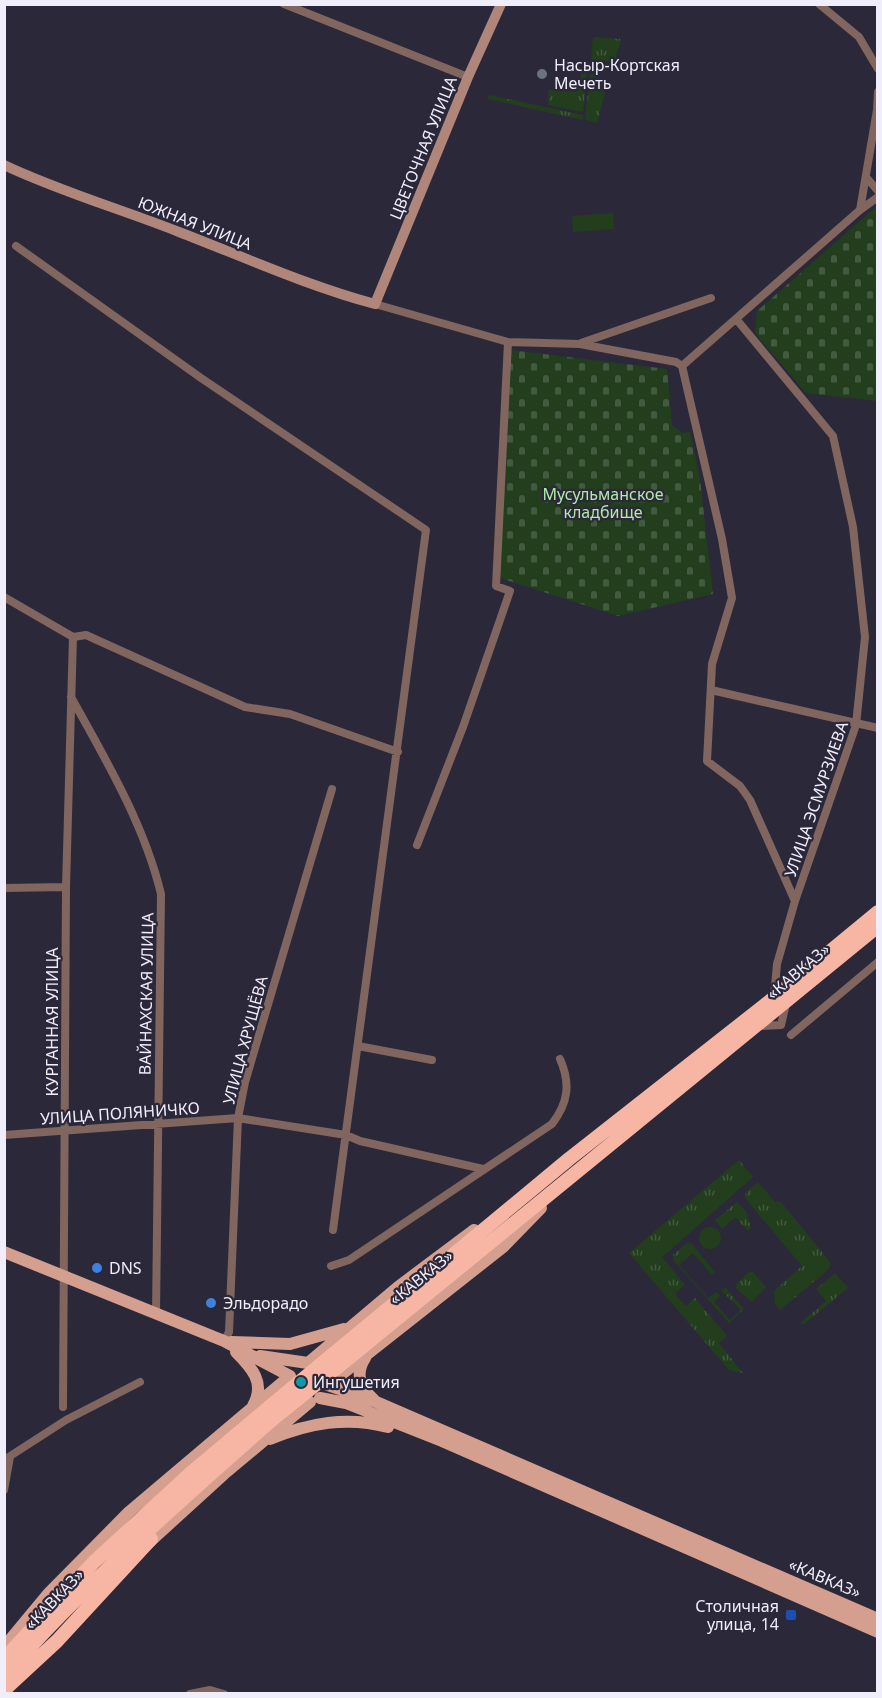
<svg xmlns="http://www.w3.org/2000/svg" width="882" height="1698" viewBox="0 0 882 1698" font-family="'Noto Sans',sans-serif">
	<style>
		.grass { fill: url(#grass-tufts) }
		.cemetery { fill: url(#cemetery-stones) }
		.pitch { fill: #223e1d }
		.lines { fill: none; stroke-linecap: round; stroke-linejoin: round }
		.street { stroke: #80665e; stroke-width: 8 }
		.secondary { stroke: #b0867a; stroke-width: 10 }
		.primary { stroke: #d59f90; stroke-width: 12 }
		.highway { stroke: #f7b6a3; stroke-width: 14 }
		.highway-bridge { stroke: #f7b6a3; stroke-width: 14 }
		.worship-dot { fill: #6b7280; stroke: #2b283a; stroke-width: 2 }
		.shop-dot { fill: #3f7fe0; stroke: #2b283a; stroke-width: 2 }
		.culture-dot { fill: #0f9aa8; stroke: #2b283a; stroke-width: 2 }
		.transit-dot { fill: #1a4fb4; stroke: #2b283a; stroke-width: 2 }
		.labels { text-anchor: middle; stroke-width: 4.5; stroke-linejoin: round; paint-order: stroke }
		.poi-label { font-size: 16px; fill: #f0eefa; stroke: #2b283a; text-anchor: start }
		.street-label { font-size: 16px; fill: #f0eefa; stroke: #2b283a }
		.park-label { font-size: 16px; fill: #b0eaa5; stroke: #2b283a }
	</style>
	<defs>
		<pattern id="grass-tufts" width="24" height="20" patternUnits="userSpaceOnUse" patternTransform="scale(1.5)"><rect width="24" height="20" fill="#223e1d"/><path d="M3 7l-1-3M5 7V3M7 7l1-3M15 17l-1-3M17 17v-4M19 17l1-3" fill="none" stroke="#425a3f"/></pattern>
		<pattern id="cemetery-stones" width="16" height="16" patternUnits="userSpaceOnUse" patternTransform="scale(1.5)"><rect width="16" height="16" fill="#223e1d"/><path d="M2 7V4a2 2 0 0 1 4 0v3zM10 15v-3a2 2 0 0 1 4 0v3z" fill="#425a3f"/></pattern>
	</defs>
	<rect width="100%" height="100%" fill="#2b283a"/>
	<path class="grass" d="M593 37 621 39 615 61 591 60Z
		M600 71 599 79 608 81 597 123 585 120 590 74Z
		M581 73H587L583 112 548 105 549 90 571 91 572 87H580Z
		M489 95 583 115V120L487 99Z
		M739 1160 753 1177 662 1257 685 1285 675 1294 686 1306 695 1298 727 1336 719 1343 743 1373 729 1370 629 1253Z
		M758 1182 775 1202 780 1201 831 1263 828 1270 780 1310 775 1304 774 1291 802 1266 745 1198 746 1192Z
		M737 1202 746 1211 751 1228 748 1231 735 1217 722 1229 715 1220Z
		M699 1238a11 11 0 1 1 22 0a11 11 0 1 1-22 0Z
		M687 1243H691L715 1272 712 1275 693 1253 679 1265 708 1298 717 1292 720 1296 714 1302 730 1320 741 1310 721 1290 725 1287 744 1309 729 1323 673 1260V1255Z
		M749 1272H753L766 1287 752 1302 736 1288V1284Z
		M835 1273 848 1288 803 1325 801 1322 826 1301 816 1289Z"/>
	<path class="cemetery" d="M877 206V401L806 393 755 333 757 311Z
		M511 350 667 369 672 425 682 433 690 432 700 479 713 594 618 616 500 578Z"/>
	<path class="pitch" d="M613 213 614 229 573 232 572 216Z"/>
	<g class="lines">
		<path class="street" d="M284 4 468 77
			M819 4 859 37 878 69
			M866 177 878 191
			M860 210 878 197
			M16 246 201 378 426 530 333 1230
			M375 304 508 342 580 344 676 362 682 366 722 539 732 598 712 664 707 761 740 786 750 800 795 901
			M737 320 833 436 853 527 865 637 856 725 795 901 777 964 774 997
			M581 343 711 298
			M682 366 860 210 877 110 878 92
			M4 597 73 637 86 635 245 707 290 714 398 752
			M711 690 878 728
			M71 697C106 760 144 824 161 894L156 1314
			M417 845 463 727 510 591 496 586 508 342
			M4 888 66 887
			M761 1026 781 1025 786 1004
			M791 1035 878 962
			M358 1046 432 1060
			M4 1135 238 1118 346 1135 360 1141 483 1169
			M331 1266 349 1260 552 1124C568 1103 571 1084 560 1059
			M224 1341 229 1332 238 1118 245 1082 332 789
			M63 1407 66 887 73 637
			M4 1460 66 1420 140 1382
			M4 1490 10 1457
			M190 1694 210 1690 224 1694"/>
		<path class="secondary" d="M4 165C61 192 121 209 179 232 244 257 308 286 375 304L468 77 501 4"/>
		<path class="primary" d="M4 1252 224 1341 290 1376 129 1512 48 1594 4 1647
			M231 1342 290 1344 344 1329
			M236 1352C252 1368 266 1383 253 1406
			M260 1356 308 1363 398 1287 474 1230
			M365 1358C354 1375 361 1388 374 1400
			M328 1385 374 1401 878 1619
			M328 1385 503 1247 541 1208
			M320 1398 346 1403 442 1441 878 1632
			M270 1439C309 1423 347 1416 388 1427
			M145 1546 224 1474 310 1402"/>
		<path class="highway" d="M331 1356 569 1159 765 1005 878 912
			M339 1366 878 926
			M4 1659 94 1562 192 1472 267 1409
			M4 1676C87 1582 181 1500 274 1418
			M4 1690 57 1641 151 1539"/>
		<path class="highway-bridge" d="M267 1409 331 1356
			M274 1418 339 1366"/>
	</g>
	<circle class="worship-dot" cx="542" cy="74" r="6"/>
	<g class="shop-dot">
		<circle cx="97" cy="1268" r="6"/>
		<circle cx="211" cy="1303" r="6"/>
	</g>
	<circle class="culture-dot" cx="301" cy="1382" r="6"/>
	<rect class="transit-dot" x="785" y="1609" width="12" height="12" rx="3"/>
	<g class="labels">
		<g class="poi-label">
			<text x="554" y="71">Насыр-Кортская<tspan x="554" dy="18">Мечеть</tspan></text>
			<text x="109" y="1274">DNS</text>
			<text x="223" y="1309">Эльдорадо</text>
			<text x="313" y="1388">Ингушетия</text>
			<text x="779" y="1612" text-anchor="end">Столичная<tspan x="779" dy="18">улица, 14</tspan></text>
		</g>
		<g class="street-label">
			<text transform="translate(423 148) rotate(-68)" y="6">ЦВЕТОЧНАЯ УЛИЦА</text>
			<text transform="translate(195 223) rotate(21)" y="6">ЮЖНАЯ УЛИЦА</text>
			<text transform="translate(816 799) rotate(-71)" y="6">УЛИЦА ЭСМУРЗИЕВА</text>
			<text transform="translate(798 971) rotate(-40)" y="6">«КАВКАЗ»</text>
			<text transform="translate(146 994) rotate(-89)" y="6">ВАЙНАХСКАЯ УЛИЦА</text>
			<text transform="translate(52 1022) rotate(-90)" y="6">КУРГАННАЯ УЛИЦА</text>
			<text transform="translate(245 1040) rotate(-75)" y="6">УЛИЦА ХРУЩЁВА</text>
			<text transform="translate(120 1113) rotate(-4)" y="6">УЛИЦА ПОЛЯНИЧКО</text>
			<text transform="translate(421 1277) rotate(-39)" y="6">«КАВКАЗ»</text>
			<text transform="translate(825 1578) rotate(23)" y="6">«КАВКАЗ»</text>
			<text transform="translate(54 1599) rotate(-46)" y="6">«КАВКАЗ»</text>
		</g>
		<g class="park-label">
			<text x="603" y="500">Мусульманское<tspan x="603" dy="18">кладбище</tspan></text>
		</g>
	</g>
	<rect width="882" height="1698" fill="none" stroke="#f0eefa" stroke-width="12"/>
</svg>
